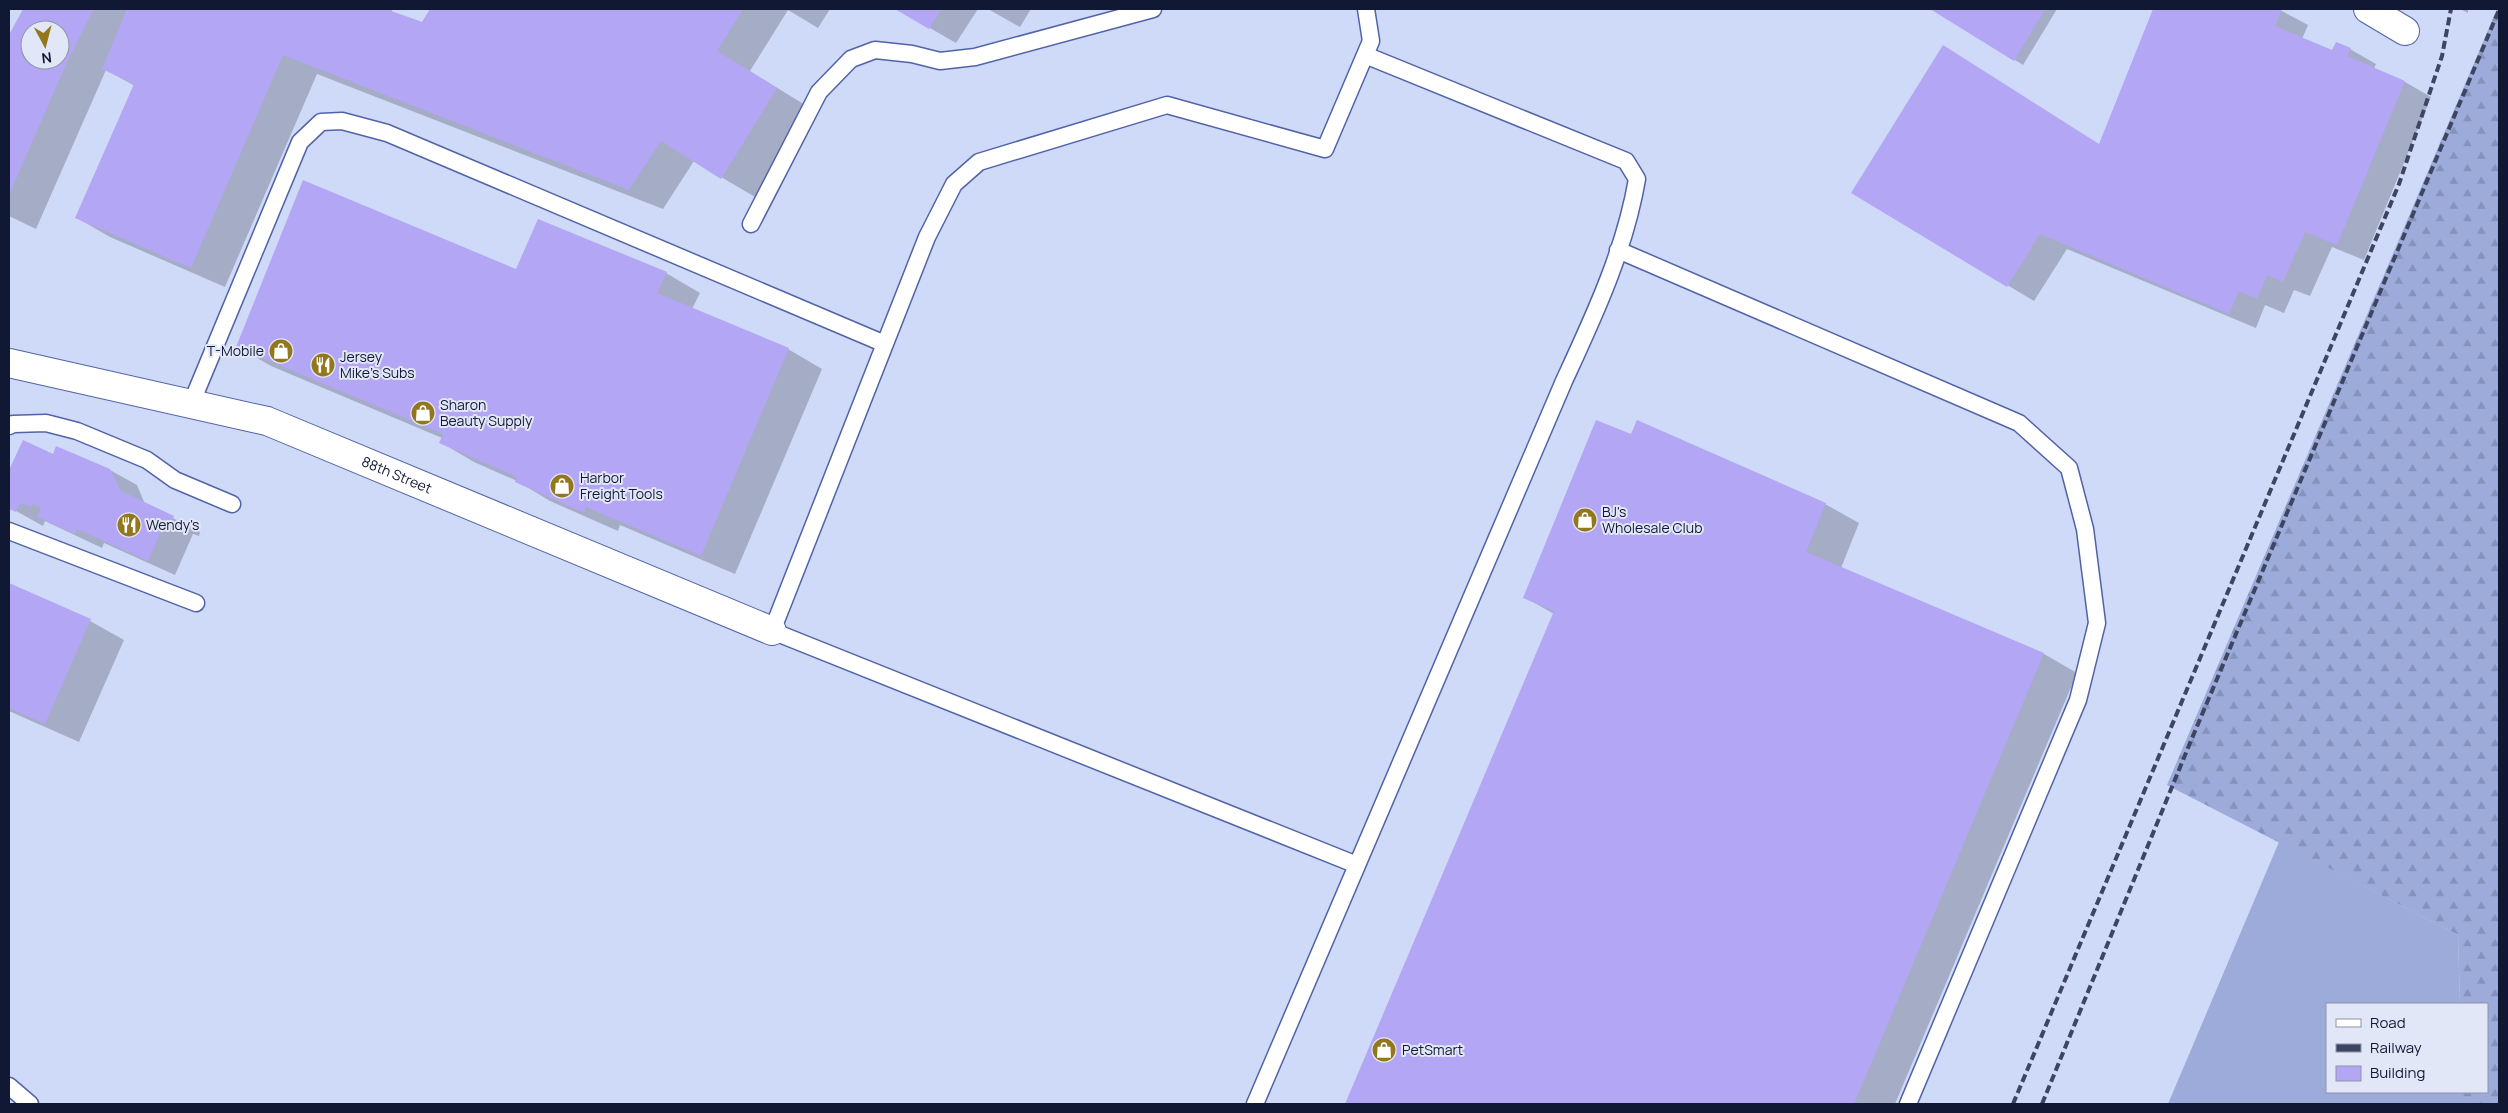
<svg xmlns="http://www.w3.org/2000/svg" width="2508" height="1113" viewBox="0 0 2508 1113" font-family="Manrope,sans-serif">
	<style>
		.forest { fill: url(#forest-firs) }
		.garden { fill: #9cabda }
		.shadow { fill: #0003; fill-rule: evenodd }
		.building { fill: #b3a6f4; fill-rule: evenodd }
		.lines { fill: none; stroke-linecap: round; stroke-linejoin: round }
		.lane-casing { stroke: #5163a7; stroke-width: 19 }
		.street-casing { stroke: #5163a7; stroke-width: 30 }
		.lane { stroke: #fff; stroke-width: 16 }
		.street { stroke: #fff; stroke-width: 28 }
		.rail { stroke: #3d4561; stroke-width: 4; stroke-dasharray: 8 4; stroke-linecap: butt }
		.labels { text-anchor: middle; stroke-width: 4; stroke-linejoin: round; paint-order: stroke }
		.poi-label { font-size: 14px; fill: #111834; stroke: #e2e7f7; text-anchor: start }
		.street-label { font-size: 14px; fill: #111834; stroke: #e2e7f7 }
	</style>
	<defs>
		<pattern id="forest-firs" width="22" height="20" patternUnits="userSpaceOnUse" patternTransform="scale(1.25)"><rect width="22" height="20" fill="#9cabda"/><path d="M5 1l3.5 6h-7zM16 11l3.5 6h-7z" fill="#8592bc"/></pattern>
	</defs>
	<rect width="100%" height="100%" fill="#cfd9f8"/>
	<path class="forest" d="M2497 9H2499V1104H2462V1092H2487V1004H2460L2458 935 2167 785Z"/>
	<path class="garden" d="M2279 842 2458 935 2460 1004H2327V1092H2462V1104H2168Z"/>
	<path class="shadow" d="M25 9H393L391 12 422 24 431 9H830L818 28 788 10 750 71 810 108 755 197 694 161 663 209 317 74 225 287 110 237 77 218 135 86 106 70 36 229 9 216V38ZM30 30H60V60H30Z
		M897 9H978L956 43Z
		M988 9H1031L1020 27Z
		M1932 9H2057L2023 65Z
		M2154 9H2278L2308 25 2302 39 2333 52 2350 49 2376 64 2374 69 2405 82 2431 97 2364 260 2332 247 2310 296 2294 290 2284 313 2265 305 2256 328 2067 249 2034 301 1853 193 2100 145Z
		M2460 9H2468V13Z
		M538 220 666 273 700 293 692 309 788 349 822 369 735 574 620 525 618 531 550 501 517 481 474 462 440 442 442 438 271 366 237 346 517 271Z
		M1632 435 1825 504 1859 523 1841 568 2044 654 2077 673 1895 1104H1346L1554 614 1524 597Z
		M54 455 110 470 137 485 145 504 200 532 199 536 193 534 175 575 104 543 102 548 45 521 43 526 9 507V471Z
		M9 585 90 621 124 640 79 742 9 711Z"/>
	<path class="building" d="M23 9H94L67 62 9 195V35ZM30 30H60V60H30Z
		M127 9H386L422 22 430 9H743L717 51 777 88 721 179 661 141 629 190 283 55 191 268 75 218 134 84 102 69Z
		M895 9H941L929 29Z
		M1930 9H2045L2014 61Z
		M2153 9H2282L2275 26 2332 50 2336 42 2351 48 2347 56 2405 81 2337 245 2305 232 2283 282 2267 275 2257 299 2239 291 2229 314 2040 234 2007 287 1851 193 1943 45 2099 144Z
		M303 180 516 269 538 219 667 272 657 293 789 348 701 556 586 507 584 513 515 482 517 477 439 443 443 434 236 347Z
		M1596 420 1631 434 1637 420 1826 503 1806 552 2044 653 1854 1104H1345L1554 611 1523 598Z
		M23 440 53 454 56 446 110 469 121 491 174 516 172 522 166 520 148 561 77 529 75 534 37 517 41 508 32 504 31 507 20 503 16 512 9 509V470Z
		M9 583 91 619 45 724 9 708Z"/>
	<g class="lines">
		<defs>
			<path id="lane" d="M751 224 819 92 851 59 875 50 912 54 940 61 975 57 1153 9
				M1618 250 2019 423 2069 468 2085 529 2097 623 2078 700 1908 1104
				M191 404 300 142 321 122 342 121 387 133 885 344
				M9 426 13 424 46 423 77 431 147 460 175 480 232 504
				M9 531 196 603
				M1357 865 772 631 927 237 954 184 979 162 1167 105 1325 149 1371 41 1366 9
				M9 1086 30 1104
				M1255 1104 1564 381C1594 316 1625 250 1637 179L1626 161 1365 55"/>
			<g id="street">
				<path d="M2368 9 2405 31"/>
				<path id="s1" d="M9 363 267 421 772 631"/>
			</g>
		</defs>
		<use href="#lane" class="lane-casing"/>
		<use href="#street" class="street-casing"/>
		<use href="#lane" class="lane"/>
		<use href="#street" class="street"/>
		<path class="rail" d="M2013 1104 2399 184 2442 56 2451 9
			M2042 1104 2190 743 2499 10"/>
	</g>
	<defs>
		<symbol id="shop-disc" viewBox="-11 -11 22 22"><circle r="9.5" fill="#92771d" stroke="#e2e7f7"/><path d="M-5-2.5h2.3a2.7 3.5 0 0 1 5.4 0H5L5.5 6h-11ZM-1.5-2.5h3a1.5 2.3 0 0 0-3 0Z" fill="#fff"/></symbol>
		<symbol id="restaurant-disc" viewBox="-11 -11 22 22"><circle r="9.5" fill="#92771d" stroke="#e2e7f7"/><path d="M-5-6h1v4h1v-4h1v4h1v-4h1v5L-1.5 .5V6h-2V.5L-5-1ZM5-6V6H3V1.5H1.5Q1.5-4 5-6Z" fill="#fff"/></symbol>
	</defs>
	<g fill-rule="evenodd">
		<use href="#shop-disc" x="267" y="337" width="28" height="28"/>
		<use href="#restaurant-disc" x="309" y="351" width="28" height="28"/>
		<use href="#shop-disc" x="409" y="399" width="28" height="28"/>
		<use href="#shop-disc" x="548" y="472" width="28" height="28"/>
		<use href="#shop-disc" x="1571" y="506" width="28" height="28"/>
		<use href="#restaurant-disc" x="115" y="511" width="28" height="28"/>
		<use href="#shop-disc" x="1370" y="1036" width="28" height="28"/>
	</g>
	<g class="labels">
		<g class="poi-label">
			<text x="264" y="356" text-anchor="end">T-Mobile</text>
			<text x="340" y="362">Jersey<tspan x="340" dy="16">Mike's Subs</tspan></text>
			<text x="440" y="410">Sharon<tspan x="440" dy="16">Beauty Supply</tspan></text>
			<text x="580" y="483">Harbor<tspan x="580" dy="16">Freight Tools</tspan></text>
			<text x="1602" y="517">BJ's<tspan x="1602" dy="16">Wholesale Club</tspan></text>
			<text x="146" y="530">Wendy's</text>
			<text x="1402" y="1055">PetSmart</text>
		</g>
		<g class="street-label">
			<text dy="5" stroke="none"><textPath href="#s1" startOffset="405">88th Street</textPath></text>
		</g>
	</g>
	<rect width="2508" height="1113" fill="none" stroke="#111834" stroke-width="20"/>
	<rect x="2326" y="1003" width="162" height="90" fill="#e2e7f7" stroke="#8e94a9"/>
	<rect x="2336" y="1019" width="25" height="8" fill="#ffffff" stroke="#8e94a9"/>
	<text x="2370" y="1028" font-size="15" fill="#111834">Road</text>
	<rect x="2336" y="1044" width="25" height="8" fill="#3d4561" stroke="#8e94a9"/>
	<text x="2370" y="1053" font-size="15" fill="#111834">Railway</text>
	<rect x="2336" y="1066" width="25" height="15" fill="#b3a6f4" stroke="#8e94a9"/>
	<text x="2370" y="1078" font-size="15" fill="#111834">Building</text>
	<g transform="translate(45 45) rotate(173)"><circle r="24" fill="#e2e7f7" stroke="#8e94a9"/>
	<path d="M0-4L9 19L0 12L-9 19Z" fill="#92771d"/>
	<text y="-8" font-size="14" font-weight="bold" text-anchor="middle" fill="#111834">N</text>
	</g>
</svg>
